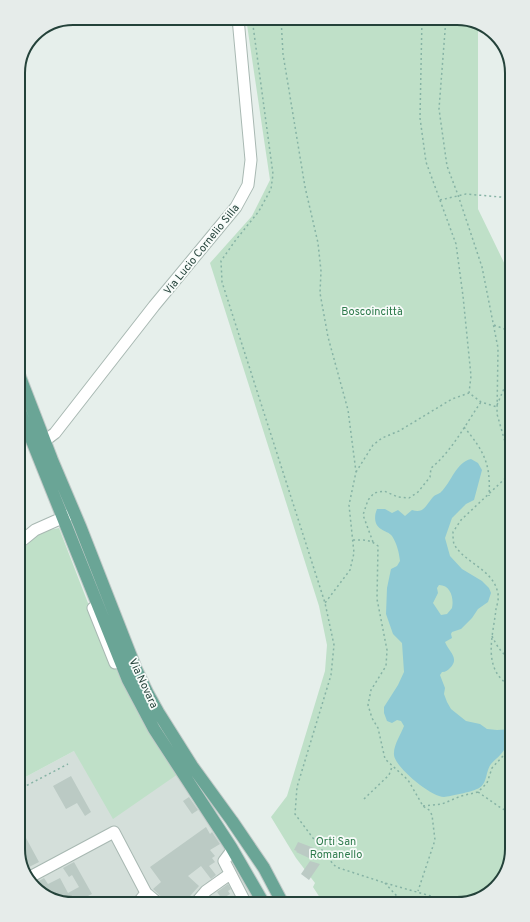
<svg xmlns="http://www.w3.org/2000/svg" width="530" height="922" viewBox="0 0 530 922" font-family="Overpass,sans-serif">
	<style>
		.built { fill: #d4dfda }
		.green { fill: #bfe0c8 }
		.water { fill: #8ec9d4; fill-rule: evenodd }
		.building { fill: #bbcac4 }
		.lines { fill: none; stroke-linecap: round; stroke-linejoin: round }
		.minor-casing { stroke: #a8b8b2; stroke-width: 13 }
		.major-casing { stroke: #c2cac8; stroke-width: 14 }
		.path { stroke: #86b3a5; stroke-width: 1.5; stroke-dasharray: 2 3; stroke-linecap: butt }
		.minor { stroke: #fff; stroke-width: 11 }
		.major { stroke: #6aa596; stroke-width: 12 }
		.labels { text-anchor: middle; stroke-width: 3.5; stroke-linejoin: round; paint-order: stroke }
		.street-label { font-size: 11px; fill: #24423a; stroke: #f7fbf9 }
		.park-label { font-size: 11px; fill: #2d7a4b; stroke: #f7fbf9 }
		.rim { fill: none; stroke: #24423a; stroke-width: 2 }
	</style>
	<rect width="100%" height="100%" fill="#e6efeb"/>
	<path class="built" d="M74 751 178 774 228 852 257 904H70L43 895 24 873 18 849V781Z"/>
	<path class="green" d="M246 18H461L478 24V209L512 279V849L503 879 481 898 457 904H324L313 887 315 883 296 858 271 817 287 796 325 671 327 645 319 606 210 263 252 216 270 180Z
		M59 528 98 629 129 694 178 774 113 819 74 751 18 781V554L40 532Z"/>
	<path class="water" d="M471 459 478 463 482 470 474 500 466 504 452 518 445 538 450 556 462 569 482 581 489 588 491 593 488 602 478 609 472 618 461 629 452 632 451 634 452 638 445 642C449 652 460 658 450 668 448 670 446 672 442 672L440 675 445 688 444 694 447 702 451 709 466 721 480 724 487 729 497 730 512 729V738C508 741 508 744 505 748 502 755 496 758 491 764 485 772 488 785 477 789 471 792 451 796 444 797 431 797 395 767 394 755 393 746 401 734 404 726L401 721 397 720 392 723 387 721 384 713V707L398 685 404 672 402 643 393 634 386 614 387 588 391 569 397 566 400 561C399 552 397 544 392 536 389 532 385 532 381 529 374 525 374 516 377 509H385L392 513 398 510 405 516 412 510C424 514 426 505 433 497 436 494 439 494 441 492 451 483 456 462 471 459ZM439 585C451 585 454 599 452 608L447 614 441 615 433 603 438 593 437 588Z"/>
	<path class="building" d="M71 776 91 812 85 816 77 803 66 809 53 786Z
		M189 797 198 810 192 814 183 801Z
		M206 827 210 834 212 832 220 844 210 850 215 856 212 858 215 862 209 866 216 875 211 879 201 866 188 876 199 886 183 904H169L153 889 161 882 150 867Z
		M26 838 39 862 29 867 30 869 24 873 20 857 23 855 18 846V842Z
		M298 842 314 848 309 858 296 852 297 851 294 850Z
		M310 861 320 864 309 880 301 874Z
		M74 862 92 894 80 900 74 904H70L43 895 34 884 44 878 48 884 60 878 68 893 79 887 72 875 69 877 63 868Z
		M228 884 231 889 228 891 230 894 222 899 217 892Z"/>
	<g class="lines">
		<defs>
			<path id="minor" d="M38 446 55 433 154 306 236 207 248 185 251 160 238 18
				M18 544 35 530 71 514
				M93 608 115 663
				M230 853 224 861 243 898 242 904
				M28 878 114 832 146 893 159 904
				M137 904 146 893
				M195 904 206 891 230 874
				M252 904 260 897"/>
			<path id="major" d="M18 372 52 460 80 526 136 669 148 694 158 712 192 766 232 821 264 868 283 904
				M18 406 128 680 154 729 231 847 264 904"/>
		</defs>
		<use href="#minor" class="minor-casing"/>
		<use href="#major" class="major-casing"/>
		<path class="path" d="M252 18 273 174 271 189 259 211 235 241 221 261 222 282 325 603 334 645 331 675 297 787 295 814 328 858 336 867 385 883 459 904
			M281 18 283 54 305 187 318 243 321 271 320 293 328 337 348 410 356 472 349 505 354 553 350 570 325 603
			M422 18 420 118 426 162 456 244 463 296 471 376 469 393 481 402 497 407
			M446 18 439 109 447 166 458 195 482 267 498 348 497 414 512 466
			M440 200 466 194 512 198
			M494 325 512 332
			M497 405 512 370
			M464 427C484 451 491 464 489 496
			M356 472 373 445 382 438 399 431 452 399 469 393
			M353 540C363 540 370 539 378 546L377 599 387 650 386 666 371 690 368 705 372 718 378 728 385 759 408 780 423 806 429 810 432 815 435 840 418 891
			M373 542 363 515 368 500 374 493 384 491 398 497 409 498 418 492 430 477 431 468C452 451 465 425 481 402
			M492 636C497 646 502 655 512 659
			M512 687C481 670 493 637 496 609 497 605 499 599 498 594 494 569 464 563 454 544 453 541 453 536 453 532L461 520 512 472
			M18 790 68 764
			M478 792 501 808 512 814
			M364 799 389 775 392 767
			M423 806 442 804 461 796 478 792 487 783 492 768 512 746
			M385 883 404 904"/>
		<use href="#minor" class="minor"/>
		<use href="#major" class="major"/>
	</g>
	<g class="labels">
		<g class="street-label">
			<text transform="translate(201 249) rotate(-51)" y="4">Via Lucio Cornelio Silla</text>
			<text transform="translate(144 683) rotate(65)" y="4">Via Novara</text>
		</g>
		<g class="park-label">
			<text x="372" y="315">Boscoincittà</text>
			<text x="336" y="845">Orti San<tspan x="336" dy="13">Romanello</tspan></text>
		</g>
	</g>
	<path d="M0 0H530V922H0ZM73 25H457A48 48 0 0 1 505 73V849A48 48 0 0 1 457 897H73A48 48 0 0 1 25 849V73A48 48 0 0 1 73 25Z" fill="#e6ecea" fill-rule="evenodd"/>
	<path class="rim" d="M73 25H457A48 48 0 0 1 505 73V849A48 48 0 0 1 457 897H73A48 48 0 0 1 25 849V73A48 48 0 0 1 73 25Z"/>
</svg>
